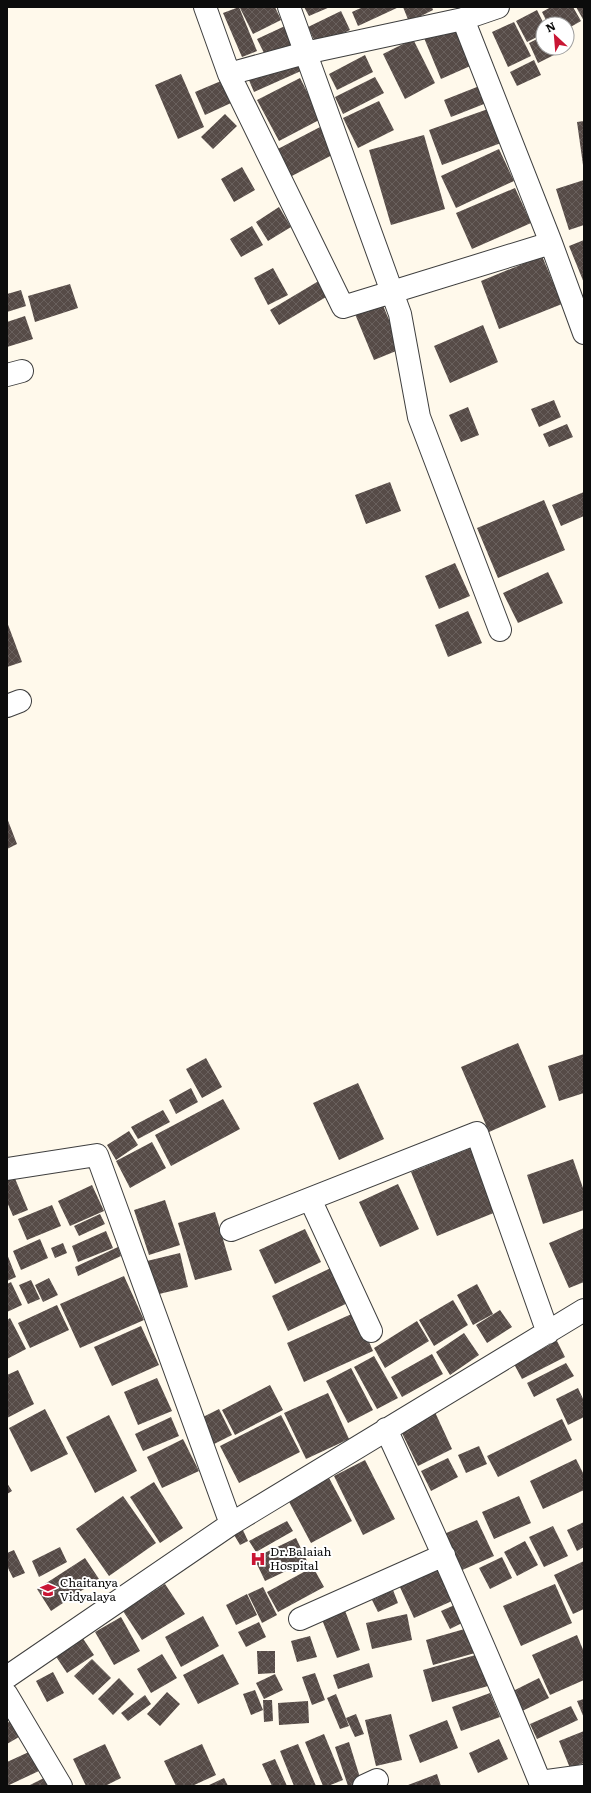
<svg xmlns="http://www.w3.org/2000/svg" width="591" height="1793" viewBox="0 0 591 1793" font-family="Literata,serif">
	<style>
		.building { fill: url(#building-cross-hatch) }
		.lines { fill: none; stroke-linecap: round; stroke-linejoin: round }
		.minor-casing { stroke: #3f3f3f; stroke-width: 24 }
		.minor { stroke: #fff; stroke-width: 22 }
		.labels { text-anchor: middle; stroke-width: 4; stroke-linejoin: round; paint-order: stroke }
		.poi-label { font-size: 12px; fill: #0c0c0c; stroke: #fff; text-anchor: start }
	</style>
	<defs>
		<pattern id="building-cross-hatch" width="8" height="8" patternUnits="userSpaceOnUse"><rect width="8" height="8" fill="#564b47"/><path d="M0 0l8 8M0 8l8-8" fill="none" stroke="#69605d"/></pattern>
	</defs>
	<rect width="100%" height="100%" fill="#fff9eb"/>
	<path class="building" d="M239 7 257 51 242 57 223 13Z
		M275 7 281 20 253 34 240 8Z
		M304 7H330L309 16Z
		M363 7H399L358 26 352 12Z
		M403 7H432L433 10 409 22Z
		M551 7H573L581 21 567 29V24H548L542 12Z
		M576 7H584V21Z
		M537 10 544 24 543 34 527 42 516 21Z
		M341 11 350 30 317 46 308 27Z
		M460 22 477 63 441 79 424 38Z
		M514 22 531 56 508 67 492 32Z
		M285 26 294 44 266 57 257 39Z
		M543 36V48H556L558 53 538 63 529 43Z
		M413 39 435 83 405 99 383 54Z
		M365 55 373 72 337 90 329 74Z
		M294 57 301 71 254 92 248 78Z
		M534 60 541 75 517 86 510 72Z
		M181 74 204 127 178 139 155 85Z
		M375 77 384 93 343 114 335 97Z
		M300 78 321 119 279 141 257 100Z
		M221 81 231 103 205 115 195 92Z
		M482 85 489 102 451 117 444 100Z
		M379 101 394 130 358 148 343 118Z
		M488 109 501 143 442 165 429 130Z
		M225 114 237 126 213 149 201 137Z
		M584 121V165H583L577 122Z
		M322 126 336 153 288 178 274 151Z
		M424 135 445 209 391 225 369 150Z
		M499 149 514 181 456 208 441 176Z
		M242 167 255 190 234 202 221 179Z
		M584 180V225L569 230 556 189Z
		M515 188 531 223 472 249 456 213Z
		M279 207 291 227 268 241 256 222Z
		M252 226 263 245 241 257 230 239Z
		M584 240V283L569 246Z
		M542 256 562 304 499 329 481 281Z
		M273 268 288 295 268 305 254 278Z
		M322 279 331 294 279 325 270 310Z
		M70 284 78 308 35 322 28 296Z
		M21 290 26 306 7 312V294Z
		M382 303 401 349 374 360 355 314Z
		M25 316 33 339 7 347V322Z
		M483 325 498 362 450 383 434 346Z
		M554 400 561 417 539 427 531 409Z
		M468 407 479 435 461 442 449 415Z
		M567 424 573 437 549 447 543 434Z
		M390 482 401 511 366 524 355 495Z
		M584 492V516L561 526 552 505Z
		M544 500 565 550 498 578 477 528Z
		M455 563 470 596 439 609 425 576Z
		M548 572 563 603 518 623 503 593Z
		M468 611 482 643 448 657 435 625Z
		M7 622 22 662 7 667Z
		M7 818 17 844 7 849Z
		M518 1043 546 1107 489 1132 461 1067Z
		M584 1054V1093L559 1101 548 1066Z
		M206 1058 222 1087 202 1098 186 1069Z
		M358 1083 384 1139 339 1160 313 1103Z
		M191 1088 198 1102 176 1114 169 1100Z
		M223 1099 240 1129 171 1166 155 1135Z
		M163 1110 170 1122 138 1139 131 1127Z
		M129 1131 138 1145 116 1160 107 1145Z
		M152 1142 166 1168 130 1188 116 1161Z
		M471 1148 496 1212 437 1236 411 1172Z
		M573 1159 584 1191V1210L543 1224 527 1175Z
		M14 1176 28 1210 13 1216 7 1202V1179Z
		M398 1184 419 1229 380 1247 359 1202Z
		M92 1185 104 1211 70 1226 58 1201Z
		M165 1200 180 1245 149 1255 134 1210Z
		M52 1205 61 1226 27 1240 18 1219Z
		M215 1212 232 1270 195 1280 178 1223Z
		M100 1214 105 1224 79 1236 74 1226Z
		M584 1228V1282L569 1288 549 1243Z
		M305 1229 321 1262 275 1284 259 1250Z
		M106 1231 113 1248 78 1262 72 1246Z
		M40 1239 48 1258 21 1270 13 1251Z
		M63 1243 67 1253 55 1258 51 1248Z
		M118 1247 121 1256 78 1276 75 1267Z
		M180 1253 188 1287 155 1295 147 1261Z
		M7 1254 16 1277 7 1281Z
		M335 1266 352 1301 288 1331 272 1296Z
		M124 1276 144 1320 80 1348 60 1304Z
		M49 1278 58 1295 43 1302 35 1285Z
		M31 1280 40 1299 28 1304 19 1285Z
		M11 1282 22 1305 7 1312V1284Z
		M477 1284 493 1314 473 1325 457 1295Z
		M453 1300 468 1325 434 1346 419 1320Z
		M57 1305 69 1330 30 1348 18 1323Z
		M500 1310 512 1327 487 1343 476 1325Z
		M356 1312 373 1351 304 1382 287 1343Z
		M10 1318 26 1349 7 1359V1320Z
		M417 1321 429 1341 385 1368 374 1348Z
		M141 1326 159 1365 112 1386 94 1347Z
		M464 1333 479 1355 450 1375 436 1352Z
		M557 1341 565 1357 522 1379 514 1364Z
		M432 1354 443 1374 402 1397 391 1377Z
		M374 1356 398 1398 377 1409 354 1367Z
		M566 1363 574 1376 534 1397 527 1383Z
		M351 1368 373 1410 348 1423 326 1381Z
		M18 1370 34 1404 7 1418V1375Z
		M157 1378 172 1411 138 1425 124 1392Z
		M270 1385 283 1410 235 1435 222 1410Z
		M578 1388 584 1401V1417L568 1425 556 1399Z
		M328 1393 349 1439 306 1459 284 1413Z
		M45 1409 68 1454 31 1472 9 1428Z
		M219 1409 232 1435 214 1444 201 1418Z
		M434 1410 452 1449 418 1466 399 1427Z
		M109 1415 137 1471 95 1493 66 1437Z
		M281 1415 300 1452 239 1483 220 1446Z
		M171 1417 179 1436 143 1451 135 1434Z
		M562 1419 572 1440 498 1477 487 1456Z
		M183 1439 199 1471 162 1488 147 1457Z
		M479 1446 487 1464 466 1473 458 1455Z
		M448 1458 458 1477 431 1491 421 1471Z
		M576 1459 584 1475V1490L543 1509 530 1481Z
		M365 1460 395 1519 363 1535 334 1476Z
		M328 1476 352 1521 311 1543 287 1498Z
		M154 1482 183 1528 160 1543 130 1497Z
		M7 1483 12 1491 7 1494Z
		M123 1496 156 1543 109 1576 76 1529Z
		M519 1496 531 1523 494 1539 482 1512Z
		M477 1520 494 1556 460 1571 444 1534Z
		M287 1521 293 1531 256 1552 249 1541Z
		M584 1522V1547L577 1551 567 1530Z
		M553 1526 568 1556 544 1567 529 1537Z
		M242 1528 248 1541 240 1545 233 1533Z
		M296 1538 307 1561 265 1581 254 1558Z
		M525 1541 538 1565 517 1576 504 1552Z
		M60 1547 67 1562 39 1577 32 1561Z
		M14 1550 25 1573 13 1578 7 1566V1553Z
		M502 1557 512 1578 490 1589 479 1568Z
		M85 1558 99 1579 51 1611 37 1589Z
		M584 1561V1609L573 1614 554 1575Z
		M446 1564 461 1597 414 1618 399 1585Z
		M313 1567 324 1587 278 1612 267 1592Z
		M165 1584 185 1614 142 1640 123 1611Z
		M555 1584 572 1623 521 1646 503 1606Z
		M263 1587 277 1615 262 1623 248 1594Z
		M393 1590 398 1603 378 1612 372 1600Z
		M247 1594 257 1615 236 1625 226 1605Z
		M457 1604 466 1621 450 1629 441 1611Z
		M344 1608 360 1650 337 1658 321 1617Z
		M407 1614 412 1640 372 1649 366 1623Z
		M203 1616 219 1646 181 1667 165 1637Z
		M121 1617 140 1651 114 1665 95 1632Z
		M259 1622 266 1637 246 1647 238 1632Z
		M468 1628 475 1653 433 1665 426 1640Z
		M577 1635 584 1652V1680L550 1695 532 1655Z
		M310 1636 317 1657 297 1662 291 1641Z
		M82 1637 94 1655 67 1673 55 1655Z
		M257 1651H275V1673L258 1674Z
		M162 1654 177 1678 151 1693 137 1669Z
		M223 1654 239 1684 198 1704 183 1675Z
		M479 1654 488 1686 432 1702 423 1670Z
		M92 1659 111 1678 93 1695 74 1676Z
		M369 1663 373 1677 338 1689 333 1675Z
		M53 1672 64 1693 47 1702 36 1681Z
		M315 1673 325 1700 312 1705 302 1677Z
		M275 1674 283 1690 264 1699 256 1683Z
		M119 1678 134 1694 113 1715 98 1699Z
		M539 1678 549 1698 518 1713 509 1693Z
		M255 1690 263 1710 251 1715 243 1694Z
		M167 1692 180 1704 160 1726 147 1714Z
		M490 1693 500 1717 461 1731 452 1707Z
		M336 1694 349 1726 340 1729 327 1698Z
		M145 1695 151 1704 128 1721 121 1713Z
		M584 1699V1718L577 1701Z
		M263 1700H272L273 1721 264 1722Z
		M308 1701 309 1723 279 1725 278 1703Z
		M571 1706 578 1720 537 1739 530 1724Z
		M356 1714 364 1734 355 1737 346 1718Z
		M391 1714 402 1760 376 1766 365 1720Z
		M15 1719 24 1734 7 1744V1723Z
		M447 1720 458 1748 420 1763 409 1735Z
		M584 1731V1763L570 1768 559 1741Z
		M324 1734 343 1780 328 1786H323L305 1742Z
		M499 1739 508 1759 478 1773 469 1753Z
		M349 1742 362 1784 357 1786H348L335 1747Z
		M105 1744 121 1778 105 1786H86L73 1759Z
		M202 1744 216 1775 192 1786H176L164 1761Z
		M298 1744 316 1786H294L280 1751Z
		M31 1751 41 1770 7 1786V1762Z
		M275 1759 287 1786H272L262 1764Z
		M437 1774 441 1786H409L408 1785Z
		M44 1778 48 1786H28Z
		M224 1778 228 1786H207Z"/>
	<g class="lines">
		<defs>
			<path id="minor" d="M205 7 229 74 343 307 392 292 400 314 419 417 500 630
				M289 7 392 292 551 243 584 333
				M498 7 463 19 551 243
				M229 74 305 53 463 19
				M7 375 22 371
				M7 706 20 701
				M7 1169 97 1155 231 1524
				M310 1199 371 1331
				M231 1230 477 1133 548 1333
				M386 1429C440 1546 492 1663 540 1782L584 1776
				M300 1619 444 1555
				M7 1677 231 1524 584 1310
				M7 1695 61 1786
				M364 1786 377 1780"/>
		</defs>
		<use href="#minor" class="minor-casing"/>
		<use href="#minor" class="minor"/>
	</g>
	<defs>
		<symbol id="hospital-bare" viewBox="-9 -9 18 18"><path d="M-5-5h3v3.5h4V-5h3V5h-3V1.5h-4V5h-3Z" fill="#c91634" stroke="#fff" stroke-width="2.5" paint-order="stroke"/></symbol>
		<symbol id="school-bare" viewBox="-9 -9 18 18"><path d="M0-5L7-2L0 1L-7-2ZM-4 1L0 2.5L4 1V4Q0 6-4 4Z" fill="#c91634" stroke="#fff" stroke-width="2.5" paint-order="stroke"/></symbol>
	</defs>
	<g fill-rule="evenodd">
		<use href="#hospital-bare" x="247" y="1548" width="22" height="22"/>
		<use href="#school-bare" x="37" y="1579" width="22" height="22"/>
	</g>
	<g class="labels">
		<g class="poi-label">
			<text x="270" y="1556">Dr.Balaiah<tspan x="270" dy="14">Hospital</tspan></text>
			<text x="60" y="1587">Chaitanya<tspan x="60" dy="14">Vidyalaya</tspan></text>
		</g>
	</g>
	<rect width="591" height="1793" fill="none" stroke="#0c0c0c" stroke-width="16"/>
	<g transform="translate(555 36) rotate(334)"><circle r="19" fill="#ffffff" stroke="#9e9e9e"/>
	<path d="M0-3L7 15L0 10L-7 15Z" fill="#c91634"/>
	<text y="-6" font-size="11" font-weight="bold" text-anchor="middle" fill="#0c0c0c">N</text>
	</g>
</svg>
